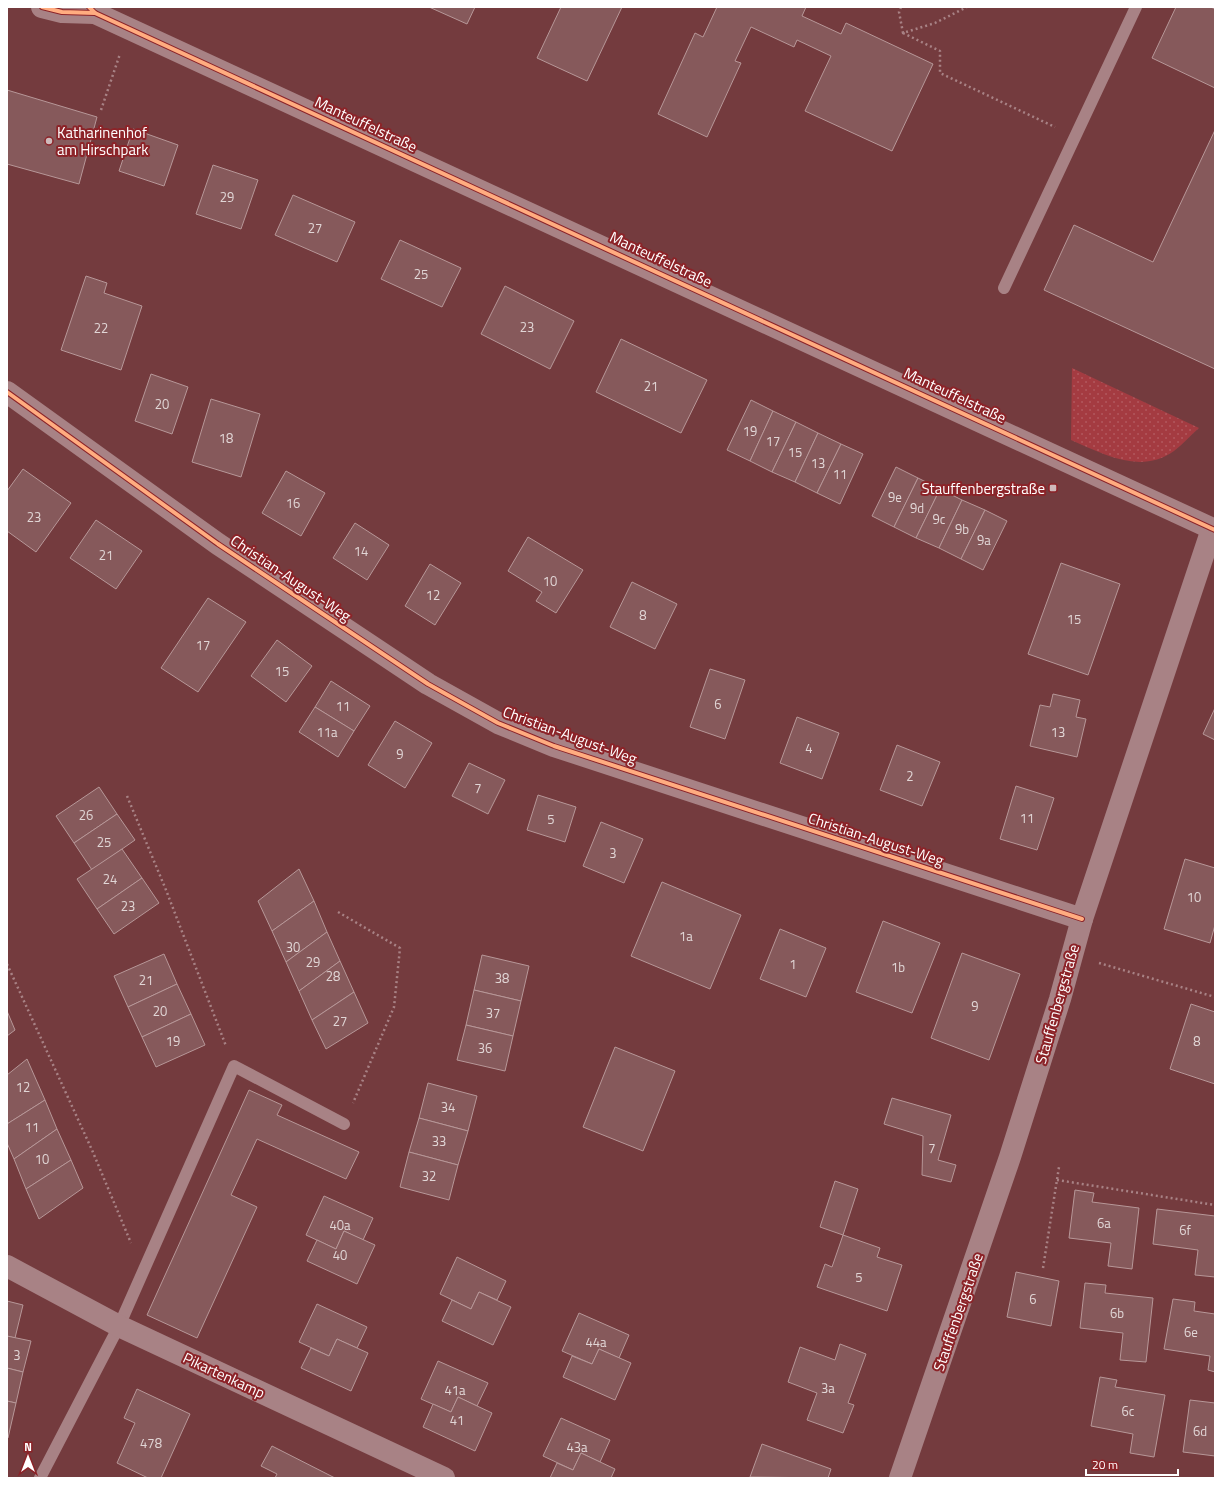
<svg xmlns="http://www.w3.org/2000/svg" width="1222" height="1485" viewBox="0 0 1222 1485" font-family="'Titillium Web',sans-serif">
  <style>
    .grass { fill: url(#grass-dots) }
    .building { fill: #86595b; stroke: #b79798 }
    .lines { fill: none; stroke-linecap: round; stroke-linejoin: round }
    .path { stroke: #a88285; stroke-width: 2.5; stroke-dasharray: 2 3; stroke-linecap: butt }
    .lane { stroke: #a88285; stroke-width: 12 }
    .street { stroke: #a88285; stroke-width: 22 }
    .cycleway-casing { stroke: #8c2328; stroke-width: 6 }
    .cycleway { stroke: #ffac80; stroke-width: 4 }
    .poi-dot { fill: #cebabb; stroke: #8c2328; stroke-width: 1.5 }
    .labels { text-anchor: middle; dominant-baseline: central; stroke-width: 4; stroke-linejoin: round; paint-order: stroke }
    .number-label { font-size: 13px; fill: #e1d6d6 }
    .street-label { font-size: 15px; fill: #fff; stroke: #8c2328 }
    .poi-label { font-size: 15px; fill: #fff; stroke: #8c2328; text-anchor: start }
  </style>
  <defs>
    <pattern id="grass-dots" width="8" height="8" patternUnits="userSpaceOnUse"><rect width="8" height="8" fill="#a43b41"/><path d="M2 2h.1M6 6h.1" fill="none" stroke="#b2585e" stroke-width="1.8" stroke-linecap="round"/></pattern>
  </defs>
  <rect width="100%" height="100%" fill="#743b3e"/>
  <path class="grass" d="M1072,368L1199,428C1191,435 1183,444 1174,451C1140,475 1104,454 1071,440Z"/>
  <g class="building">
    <path d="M429,7H475L467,24Z"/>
    <path d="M561,7H622L587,81L537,58Z"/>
    <path d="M717,7H806L802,16L841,34L846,23L933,64L892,151L805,111L831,56L797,40L794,47L751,27L735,61L741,63L707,137L658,114L695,33L703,37Z"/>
    <path d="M1176,7H1211L1215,9V88L1152,58Z"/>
    <path d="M7,90L97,117L79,184L7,164Z"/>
    <path d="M133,129L178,145L164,186L119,171Z"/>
    <path d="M1215,130V369L1044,290L1074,225L1153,262Z"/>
    <path d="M213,165L258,180L241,229L196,214Z"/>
    <path d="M293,195L355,222L337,262L275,235Z"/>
    <path d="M400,240L461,268L442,307L381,279Z"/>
    <path d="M86,276L107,283L104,293L142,306L121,370L61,350Z"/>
    <path d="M505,286L574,321L550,369L481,334Z"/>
    <path d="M621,339L707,380L681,433L596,392Z"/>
    <path d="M151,374L188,387L172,434L135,421Z"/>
    <path d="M211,399L260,414L241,477L192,462Z"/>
    <path d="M751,400L773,411L750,461L727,450Z"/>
    <path d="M773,411L796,422L772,472L750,461Z"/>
    <path d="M796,422L818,433L795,482L772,472Z"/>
    <path d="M818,433L841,444L817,493L795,482Z"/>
    <path d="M841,444L863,454L840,504L817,493Z"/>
    <path d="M896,467L918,478L894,527L872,516Z"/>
    <path d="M23,469L71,503L36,552L7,531V491Z"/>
    <path d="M286,471L325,493L301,536L262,513Z"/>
    <path d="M918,478L940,489L916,538L894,527Z"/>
    <path d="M940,489L962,500L939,548L916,538Z"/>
    <path d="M962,500L985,510L961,559L939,548Z"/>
    <path d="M985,510L1007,521L983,570L961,559Z"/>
    <path d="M96,520L142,551L116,589L70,558Z"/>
    <path d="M355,523L389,545L367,580L333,558Z"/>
    <path d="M528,537L583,570L556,613L536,601L542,592L508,571Z"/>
    <path d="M1061,563L1120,584L1088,675L1028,654Z"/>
    <path d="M430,564L461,583L435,625L405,606Z"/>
    <path d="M632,582L677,604L655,649L610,627Z"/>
    <path d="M208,598L246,622L198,692L161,668Z"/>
    <path d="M277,640L312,666L286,702L251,676Z"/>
    <path d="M710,669L745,680L725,739L690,727Z"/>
    <path d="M331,681L370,706L354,731L315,707Z"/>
    <path d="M1053,694L1080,700L1076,717L1086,719L1077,757L1030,746L1040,705L1050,707Z"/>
    <path d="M315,707L354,731L338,757L299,732Z"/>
    <path d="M1215,708V740L1203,734Z"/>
    <path d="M797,717L839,733L822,779L780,763Z"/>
    <path d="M395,721L432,743L405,788L368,765Z"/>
    <path d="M897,745L940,762L922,806L880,790Z"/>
    <path d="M469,763L505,780L488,814L452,796Z"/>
    <path d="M1016,786L1054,798L1037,850L1000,839Z"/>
    <path d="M99,787L117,814L74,843L56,816Z"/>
    <path d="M538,795L576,807L565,842L527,830Z"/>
    <path d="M117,814L135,840L92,870L74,843Z"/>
    <path d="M601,822L643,839L624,883L583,866Z"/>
    <path d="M122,849L142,878L97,909L77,879Z"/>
    <path d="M1185,859L1215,868V925L1210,943L1164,929Z"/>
    <path d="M299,869L314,901L272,931L258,901Z"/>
    <path d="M142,878L159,903L114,934L97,909Z"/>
    <path d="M662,882L741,915L710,989L631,956Z"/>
    <path d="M314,901L327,932L286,962L272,931Z"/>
    <path d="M883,921L940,943L912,1013L856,992Z"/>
    <path d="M780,929L826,948L806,997L760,979Z"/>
    <path d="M327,932L340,961L299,991L286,962Z"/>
    <path d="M962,953L1020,974L989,1060L931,1038Z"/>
    <path d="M164,954L177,984L128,1007L114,976Z"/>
    <path d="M482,955L529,966L521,1001L474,990Z"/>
    <path d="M340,961L354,992L312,1020L299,991Z"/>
    <path d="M177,984L191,1014L142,1037L128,1007Z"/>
    <path d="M474,990L521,1001L513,1036L466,1025Z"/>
    <path d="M354,992L368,1023L326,1049L312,1020Z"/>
    <path d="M1191,1004L1215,1012V1084L1170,1069Z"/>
    <path d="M7,1011L15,1030L7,1036Z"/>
    <path d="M191,1014L205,1045L156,1067L142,1037Z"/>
    <path d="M466,1025L513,1036L505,1071L457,1060Z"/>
    <path d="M615,1047L675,1071L643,1151L583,1127Z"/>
    <path d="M27,1059L45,1100L7,1124V1075Z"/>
    <path d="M428,1083L477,1096L468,1131L419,1118Z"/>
    <path d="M249,1090L282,1105L277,1115L359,1152L346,1179L257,1139L231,1195L257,1207L197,1338L147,1315Z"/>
    <path d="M892,1098L951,1115L938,1160L956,1165L951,1182L922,1175L923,1136L884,1124Z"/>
    <path d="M45,1100L57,1129L14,1159L7,1143V1124Z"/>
    <path d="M419,1118L468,1131L458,1165L409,1152Z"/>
    <path d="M57,1129L71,1160L26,1189L14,1159Z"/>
    <path d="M409,1152L458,1165L449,1200L400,1187Z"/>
    <path d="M71,1160L83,1188L39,1219L26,1189Z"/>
    <path d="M835,1181L858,1189L843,1235L820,1227Z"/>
    <path d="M1075,1190L1094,1193L1092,1202L1139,1208L1132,1269L1108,1266L1111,1243L1069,1238Z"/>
    <path d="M324,1196L373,1218L363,1240L344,1231L336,1249L306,1235Z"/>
    <path d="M1157,1209L1215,1216V1277L1195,1275L1198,1250L1153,1244Z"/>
    <path d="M344,1231L375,1245L357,1284L307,1261L317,1240L336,1249Z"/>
    <path d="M843,1235L880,1248L877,1257L902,1265L887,1311L817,1287L825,1264L832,1267Z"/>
    <path d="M457,1257L506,1281L497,1300L479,1292L471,1309L440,1294Z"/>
    <path d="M1016,1272L1059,1281L1051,1326L1007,1317Z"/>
    <path d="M1085,1283L1106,1285L1105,1293L1153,1298L1146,1362L1120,1360L1123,1333L1080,1328Z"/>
    <path d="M479,1292L511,1307L493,1345L442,1321L452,1300L471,1309Z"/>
    <path d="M1173,1299L1195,1302L1194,1311L1215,1314V1372L1208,1370L1210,1356L1164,1349Z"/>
    <path d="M7,1301L23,1305L15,1338L7,1336Z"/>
    <path d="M317,1304L367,1327L357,1348L337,1339L329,1356L299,1342Z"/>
    <path d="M579,1313L629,1335L619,1358L599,1349L592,1364L562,1351Z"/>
    <path d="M7,1336L31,1341L23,1372L7,1368Z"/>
    <path d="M337,1339L368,1353L351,1391L301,1368L311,1348L329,1356Z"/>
    <path d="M840,1344L866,1354L848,1403L854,1405L843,1433L807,1420L817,1393L788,1382L800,1347L835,1360Z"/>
    <path d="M599,1349L631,1363L615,1400L563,1377L572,1356L592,1364Z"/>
    <path d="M438,1361L488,1383L477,1406L458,1397L451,1412L421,1399Z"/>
    <path d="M7,1368L23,1372L16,1403L7,1401Z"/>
    <path d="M1100,1377L1117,1380L1115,1387L1165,1395L1154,1457L1130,1453L1133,1434L1091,1426Z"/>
    <path d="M137,1389L190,1414L161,1478H148L117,1463L135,1423L124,1418Z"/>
    <path d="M458,1397L492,1413L475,1451L423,1427L433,1404L451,1412Z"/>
    <path d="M1190,1400L1215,1403V1456L1183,1452Z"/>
    <path d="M7,1401L16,1403L8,1438H7Z"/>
    <path d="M561,1418L610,1440L600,1462L581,1453L573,1470L543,1456Z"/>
    <path d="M762,1444L831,1469L828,1478L750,1477Z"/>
    <path d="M272,1446L335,1478H275L277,1474L261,1466Z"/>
    <path d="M581,1453L615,1469L611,1478H550L557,1463L573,1470Z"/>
  </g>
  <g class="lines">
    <g class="path">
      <path d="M901,7L899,12L903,33L935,23L967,7"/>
      <path d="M903,33L940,51V73L1055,127"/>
      <path d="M101,110L120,54"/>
      <path d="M127,796L166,890L226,1046"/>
      <path d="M338,912L400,948L394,1007L353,1103"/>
      <path d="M1099,963L1215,997"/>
      <path d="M7,964L92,1150L131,1243"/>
      <path d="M1057,1180L1215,1205"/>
      <path d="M1043,1268L1059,1167"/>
    </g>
    <g class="lane">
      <path d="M1004,288L1136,7"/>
      <path d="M40,1478L119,1326L234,1066L344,1124"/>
    </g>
    <g class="street">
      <path d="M42,7L62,12L95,13"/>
      <path d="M89,7L95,13L1215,530"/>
      <path d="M7,392L218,544L428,684L498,723L554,746L1082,919"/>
      <path d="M7,1266L119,1326L444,1478"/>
      <path d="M900,1478L1010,1157L1060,999L1082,919L1212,529"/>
    </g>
    <defs>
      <g id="cycleway">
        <path d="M42,7L62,12L95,13"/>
        <path d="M89,7L95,13L1215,530"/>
        <path d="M7,392L218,544L428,684L498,723L554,746L1082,919"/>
      </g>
    </defs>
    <use href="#cycleway" class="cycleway-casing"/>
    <use href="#cycleway" class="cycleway"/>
  </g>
  <g class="poi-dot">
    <circle cx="49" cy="141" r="4"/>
    <rect x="1049" y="484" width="8" height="8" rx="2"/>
  </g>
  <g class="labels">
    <g class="number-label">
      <text x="227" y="197">29</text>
      <text x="315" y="228">27</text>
      <text x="421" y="274">25</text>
      <text x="527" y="327">23</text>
      <text x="101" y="328">22</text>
      <text x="651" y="386">21</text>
      <text x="162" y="404">20</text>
      <text x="750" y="431">19</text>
      <text x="226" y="438">18</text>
      <text x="773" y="441">17</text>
      <text x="795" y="452">15</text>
      <text x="818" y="463">13</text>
      <text x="840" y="474">11</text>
      <text x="895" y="497">9e</text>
      <text x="293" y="503">16</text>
      <text x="917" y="508">9d</text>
      <text x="34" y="517">23</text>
      <text x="939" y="519">9c</text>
      <text x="962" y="529">9b</text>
      <text x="984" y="540">9a</text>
      <text x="361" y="551">14</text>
      <text x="106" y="555">21</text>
      <text x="550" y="581">10</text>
      <text x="433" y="595">12</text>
      <text x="643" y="615">8</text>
      <text x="1074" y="619">15</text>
      <text x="203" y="645">17</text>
      <text x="282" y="671">15</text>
      <text x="718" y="704">6</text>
      <text x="343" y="706">11</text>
      <text x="327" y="732">11a</text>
      <text x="1058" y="732">13</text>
      <text x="809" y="748">4</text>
      <text x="400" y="754">9</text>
      <text x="910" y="776">2</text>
      <text x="478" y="788">7</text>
      <text x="86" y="815">26</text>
      <text x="1027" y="818">11</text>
      <text x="551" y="819">5</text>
      <text x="104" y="842">25</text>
      <text x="613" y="853">3</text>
      <text x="110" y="879">24</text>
      <text x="1194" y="897">10</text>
      <text x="128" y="906">23</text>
      <text x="686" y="936">1a</text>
      <text x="293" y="947">30</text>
      <text x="313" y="962">29</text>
      <text x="793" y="964">1</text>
      <text x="898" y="967">1b</text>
      <text x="333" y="976">28</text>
      <text x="502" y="978">38</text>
      <text x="146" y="980">21</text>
      <text x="975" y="1006">9</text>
      <text x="160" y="1011">20</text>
      <text x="493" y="1013">37</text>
      <text x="340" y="1021">27</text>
      <text x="173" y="1041">19</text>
      <text x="1197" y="1041">8</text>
      <text x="485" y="1048">36</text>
      <text x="23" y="1087">12</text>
      <text x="448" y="1107">34</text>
      <text x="32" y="1127">11</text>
      <text x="439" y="1141">33</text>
      <text x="932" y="1148">7</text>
      <text x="42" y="1159">10</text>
      <text x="429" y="1176">32</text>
      <text x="1104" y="1223">6a</text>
      <text x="340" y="1225">40a</text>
      <text x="1185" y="1230">6f</text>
      <text x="340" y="1255">40</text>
      <text x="859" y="1277">5</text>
      <text x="1033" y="1299">6</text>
      <text x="1117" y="1313">6b</text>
      <text x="1191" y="1332">6e</text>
      <text x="596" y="1342">44a</text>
      <text x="17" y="1355">3</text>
      <text x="828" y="1388">3a</text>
      <text x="455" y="1390">41a</text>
      <text x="1128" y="1411">6c</text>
      <text x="457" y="1420">41</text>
      <text x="1200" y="1431">6d</text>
      <text x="151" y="1443">478</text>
      <text x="577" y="1447">43a</text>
    </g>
    <g class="street-label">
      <text transform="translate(366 124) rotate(25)">Manteuffelstraße</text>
      <text transform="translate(661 259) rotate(25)">Manteuffelstraße</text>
      <text transform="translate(955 395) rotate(25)">Manteuffelstraße</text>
      <text transform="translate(291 578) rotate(34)">Christian-August-Weg</text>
      <text transform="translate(570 735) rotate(20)">Christian-August-Weg</text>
      <text transform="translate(876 839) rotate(18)">Christian-August-Weg</text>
      <text transform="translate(1057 1004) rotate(-74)">Stauffenbergstraße</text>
      <text transform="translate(958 1312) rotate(-71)">Stauffenbergstraße</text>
      <text transform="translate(224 1375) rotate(25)">Pikartenkamp</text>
    </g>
    <g class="poi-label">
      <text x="57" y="132">Katharinenhof<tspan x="57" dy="17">am Hirschpark</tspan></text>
      <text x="1045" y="488" text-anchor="end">Stauffenbergstraße</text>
    </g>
  </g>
  <rect width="1222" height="1485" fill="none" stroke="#ffffff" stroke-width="16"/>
  <g transform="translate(28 1457)" stroke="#8c2328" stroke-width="3" paint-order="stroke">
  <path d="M0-3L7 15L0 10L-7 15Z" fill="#ffffff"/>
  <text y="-6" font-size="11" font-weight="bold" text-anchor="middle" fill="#ffffff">N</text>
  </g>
  <path d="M1086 1469v6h92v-6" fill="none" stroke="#ffffff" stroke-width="2"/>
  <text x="1092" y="1469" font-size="12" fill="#ffffff" stroke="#8c2328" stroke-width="3" paint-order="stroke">20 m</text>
</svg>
